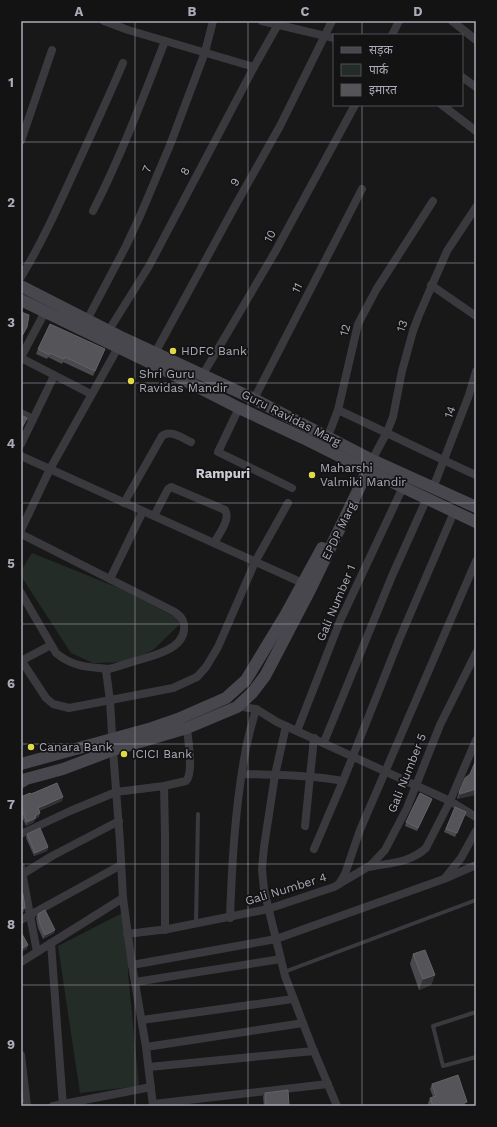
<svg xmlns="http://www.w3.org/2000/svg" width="497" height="1127" viewBox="0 0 497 1127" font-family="'Work Sans','Noto Sans Devanagari',sans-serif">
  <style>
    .green { fill: #242c28 }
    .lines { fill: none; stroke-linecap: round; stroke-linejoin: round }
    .service { stroke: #3a393e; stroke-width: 4 }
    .minor { stroke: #3a393e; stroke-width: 8 }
    .secondary { stroke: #48474e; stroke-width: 12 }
    .wall { fill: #4a494e }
    .shaded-wall { fill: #323134 }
    .building { fill: #555459; stroke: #626268 }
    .grid { fill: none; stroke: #ababb8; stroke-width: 1; stroke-opacity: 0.55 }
    .poi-dot { fill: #e0da49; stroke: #131314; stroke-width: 1.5 }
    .labels { text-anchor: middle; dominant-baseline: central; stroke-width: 3.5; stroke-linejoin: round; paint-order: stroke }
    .street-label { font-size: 12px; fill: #ababb8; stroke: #131314 }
    .poi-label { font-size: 12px; fill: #ababb8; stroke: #131314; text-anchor: start }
    .neighbourhood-label { font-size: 13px; font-weight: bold; fill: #ccccd4; stroke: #131314 }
    .neatline { fill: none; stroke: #ababb8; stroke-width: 1.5 }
    .grid-label { font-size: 13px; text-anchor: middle; font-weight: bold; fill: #ababb8 }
  </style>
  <rect width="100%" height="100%" fill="#181819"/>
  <g class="green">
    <path d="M32,553L121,589L183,621L153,650L128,662L93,663L71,653L21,576V571Z"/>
    <path d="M128,910V973L139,1086L80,1093L58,946Z"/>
  </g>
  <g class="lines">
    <g class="service">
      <path d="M196,924L198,814"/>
      <path d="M284,972L476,900"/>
      <path d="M476,1012L433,1026L443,1066L476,1057"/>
    </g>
    <g class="minor">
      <path d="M104,21L128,30L254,67"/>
      <path d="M262,21L334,38"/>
      <path d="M452,21L476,40"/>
      <path d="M392,35L399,21"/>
      <path d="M462,77L476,87"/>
      <path d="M442,105L476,131"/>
      <path d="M21,141L52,50"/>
      <path d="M93,211C121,156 143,98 165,41"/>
      <path d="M21,277C41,244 57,209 73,174C90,137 107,101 123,63"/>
      <path d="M431,285L476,316"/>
      <path d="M87,320L126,246L140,216L170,145L205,52L213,21"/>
      <path d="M109,330L149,266L254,67L280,21"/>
      <path d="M155,353L235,206L280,126L332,21"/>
      <path d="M21,357L45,312"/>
      <path d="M21,358L91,394"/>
      <path d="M202,376L275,252L355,105"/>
      <path d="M254,399L362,189"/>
      <path d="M239,408L218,452L292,488"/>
      <path d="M338,410C384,431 429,454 476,475"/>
      <path d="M21,413L33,419"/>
      <path d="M328,436L338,410L358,324L376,290L433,201"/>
      <path d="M21,444L54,376"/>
      <path d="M21,456L307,585"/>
      <path d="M372,460L387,432L393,417L402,371L413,331L419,315L447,251L476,207"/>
      <path d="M433,488L469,395L476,371"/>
      <path d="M124,503L162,436C170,429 182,438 191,442"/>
      <path d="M154,516L168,489L171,487L225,510C231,519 219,534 214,543"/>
      <path d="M21,530L50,469L120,344"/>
      <path d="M21,534L173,611C181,616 185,620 184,630C182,651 148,657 132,662C124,664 116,668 108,669C105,669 102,668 99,668C83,667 69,664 56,653L21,593"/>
      <path d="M110,579L143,511"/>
      <path d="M21,660L46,698L53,704L69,708L173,688L197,677L206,667L218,647L255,562L288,503"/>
      <path d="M21,661L51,645"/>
      <path d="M106,670L110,701L113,750L120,842L123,898L132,965L146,1047L153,1106"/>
      <path d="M236,706L256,709L277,722L450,801L476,817"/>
      <path d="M286,726L275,775L264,847L262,869L264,890L285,976L311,1044L337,1106"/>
      <path d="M297,731L340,621L403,487"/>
      <path d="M324,742L392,576L427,498"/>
      <path d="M242,774C277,775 310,775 343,781"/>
      <path d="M164,786L165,835V930"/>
      <path d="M305,826L314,738"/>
      <path d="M21,834L70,811L116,792L164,786L186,781C194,773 188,740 187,728"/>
      <path d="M314,849L343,781L399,640L454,512"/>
      <path d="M21,867L37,952"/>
      <path d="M369,867C389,863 410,863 426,848L450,801L476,740"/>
      <path d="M21,875L52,856L119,821"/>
      <path d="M445,878L461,858L476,831"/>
      <path d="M339,884L371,865L385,850L407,808L440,725L476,653"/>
      <path d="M230,918C232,863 235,808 245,754C247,739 252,724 256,709"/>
      <path d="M21,920L121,865"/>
      <path d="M127,934L168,929L268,909L334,887L339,884L345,874L360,830L476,561"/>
      <path d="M51,943L63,1106"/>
      <path d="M21,962L123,898"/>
      <path d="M132,965L276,939L444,879L476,865"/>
      <path d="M135,982L281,959"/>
      <path d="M142,1020L293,999"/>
      <path d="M146,1047L303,1023"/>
      <path d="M21,1055L27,1106"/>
      <path d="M149,1067L314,1051"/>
      <path d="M153,1104L328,1084"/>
      <path d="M53,1106L151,1087"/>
    </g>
    <g class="secondary">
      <path d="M21,286L123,338L254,399L372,460L476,507"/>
      <path d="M21,300L155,365L239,408L303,438L371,472L476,522"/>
      <path d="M21,764L152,728L178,719L226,698L246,680L286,614L322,548"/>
      <path d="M21,782L26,779L63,769L113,750L187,728L237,707L252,693L265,676L310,590L365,476V469"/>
    </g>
  </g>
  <g class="wall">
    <path d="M38,349H105L93,376L63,362L62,364L48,357L47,359L36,354Z"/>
    <path d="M470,774L458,799L457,798L459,792Z"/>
    <path d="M31,794L62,801L39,811V817L35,818L34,822L26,826L21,815V797Z"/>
    <path d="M432,799L417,831L405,826L406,822Z"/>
    <path d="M455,807L466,812L455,837L444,832Z"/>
    <path d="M27,834L48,847L47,851L34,856L26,838Z"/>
    <path d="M38,914L54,933L43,939L38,928L36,918Z"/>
    <path d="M413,954L435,975L431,985L419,990L410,964Z"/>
    <path d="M432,1084L465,1106H429L428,1103L430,1098L433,1097L430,1089Z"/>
    <path d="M265,1093L289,1106H264L263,1097Z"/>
  </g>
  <g class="shaded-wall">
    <path d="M476,789V795L458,799L460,794Z"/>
    <path d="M63,797L62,801L36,812L38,808Z"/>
    <path d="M40,813L39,817L35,818L34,822L26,826L27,822L35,816Z"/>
    <path d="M48,847L47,851L34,856L35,853Z"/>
    <path d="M25,908L24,912L21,913V910Z"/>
    <path d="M55,930L54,933L43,939L45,935Z"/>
    <path d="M28,945L27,949L21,952V949Z"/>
    <path d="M435,975L431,985L419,990L423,979Z"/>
  </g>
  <g class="building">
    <path d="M21,312L29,315L27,327L21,338Z"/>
    <path d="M50,324L105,349L95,371L65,357L64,359L50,353L49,355L38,349Z"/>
    <path d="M21,415L27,418L21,430Z"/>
    <path d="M476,760V789L460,794L459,792L465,778L470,774Z"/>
    <path d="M57,783L63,797L38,808L40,813L35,816L36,818L27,822L21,808V797L30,793L31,794Z"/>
    <path d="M420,793L432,799L418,828L406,822Z"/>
    <path d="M455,807L466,812L457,833L446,829Z"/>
    <path d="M40,828L48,847L35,853L27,834Z"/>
    <path d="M21,891L23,894L25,908L21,910Z"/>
    <path d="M45,910L55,930L45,935L40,924L38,914Z"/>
    <path d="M21,932L28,945L21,949Z"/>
    <path d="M425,950L435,975L423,979L413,954Z"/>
    <path d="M458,1075L467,1102L464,1103L465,1106H433L430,1098L436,1096L432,1084Z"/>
    <path d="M21,1082L23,1102L21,1103Z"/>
    <path d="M288,1090L289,1106H266L265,1093Z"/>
  </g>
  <path class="grid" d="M135,21V1106M248,21V1106M362,21V35M362,105V1106M21,142H476M21,263H476M21,383H476M21,503H476M21,624H476M21,744H476M21,864H476M21,985H476"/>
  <g class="poi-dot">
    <circle cx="173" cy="351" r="4"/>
    <circle cx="131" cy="381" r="4"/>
    <circle cx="312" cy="475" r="4"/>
    <circle cx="31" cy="747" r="4"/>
    <circle cx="124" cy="754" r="4"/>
  </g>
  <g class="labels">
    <g class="street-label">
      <text transform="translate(147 169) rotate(-67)">7</text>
      <text transform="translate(185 171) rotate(-62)">8</text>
      <text transform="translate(235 182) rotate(-60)">9</text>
      <text transform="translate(270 236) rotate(-61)">10</text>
      <text transform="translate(297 288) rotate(-63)">11</text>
      <text transform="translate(402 326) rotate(-72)">13</text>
      <text transform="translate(345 330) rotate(-74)">12</text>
      <text transform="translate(450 412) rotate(-69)">14</text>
      <text transform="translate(291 418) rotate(27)">Guru Ravidas Marg</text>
      <text transform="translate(339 531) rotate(-64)">EPDP Marg</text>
      <text transform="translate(336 603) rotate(-67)">Gali Number 1</text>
      <text transform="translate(407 773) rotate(-68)">Gali Number 5</text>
      <text transform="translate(286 889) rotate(-17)">Gali Number 4</text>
    </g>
    <g class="poi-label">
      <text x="181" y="351">HDFC Bank</text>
      <text x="139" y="374">Shri Guru<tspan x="139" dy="14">Ravidas Mandir</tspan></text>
      <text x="320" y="468">Maharshi<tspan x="320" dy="14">Valmiki Mandir</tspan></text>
      <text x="39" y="747">Canara Bank</text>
      <text x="132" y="754">ICICI Bank</text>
    </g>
    <g class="neighbourhood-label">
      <text x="223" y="473">Rampuri</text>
    </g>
  </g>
  <rect width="497" height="1127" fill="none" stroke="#131314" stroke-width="44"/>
  <rect x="333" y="34" width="130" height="72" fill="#131314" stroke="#505056"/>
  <rect x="341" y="47" width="20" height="6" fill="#48474e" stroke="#505056"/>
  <text x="369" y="54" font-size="12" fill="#ababb8">सड़क</text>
  <rect x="341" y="64" width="20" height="12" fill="#242c28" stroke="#505056"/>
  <text x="369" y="74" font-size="12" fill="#ababb8">पार्क</text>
  <rect x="341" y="84" width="20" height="12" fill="#555459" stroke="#505056"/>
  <text x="369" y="94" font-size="12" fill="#ababb8">इमारत</text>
  <rect x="22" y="22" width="453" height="1083" class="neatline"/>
  <g class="grid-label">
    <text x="79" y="16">A</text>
    <text x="192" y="16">B</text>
    <text x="305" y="16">C</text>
    <text x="418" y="16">D</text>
    <text x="11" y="87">1</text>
    <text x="11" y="207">2</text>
    <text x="11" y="327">3</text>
    <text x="11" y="448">4</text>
    <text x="11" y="568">5</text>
    <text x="11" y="688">6</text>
    <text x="11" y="809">7</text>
    <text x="11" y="929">8</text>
    <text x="11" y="1049">9</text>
  </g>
</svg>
